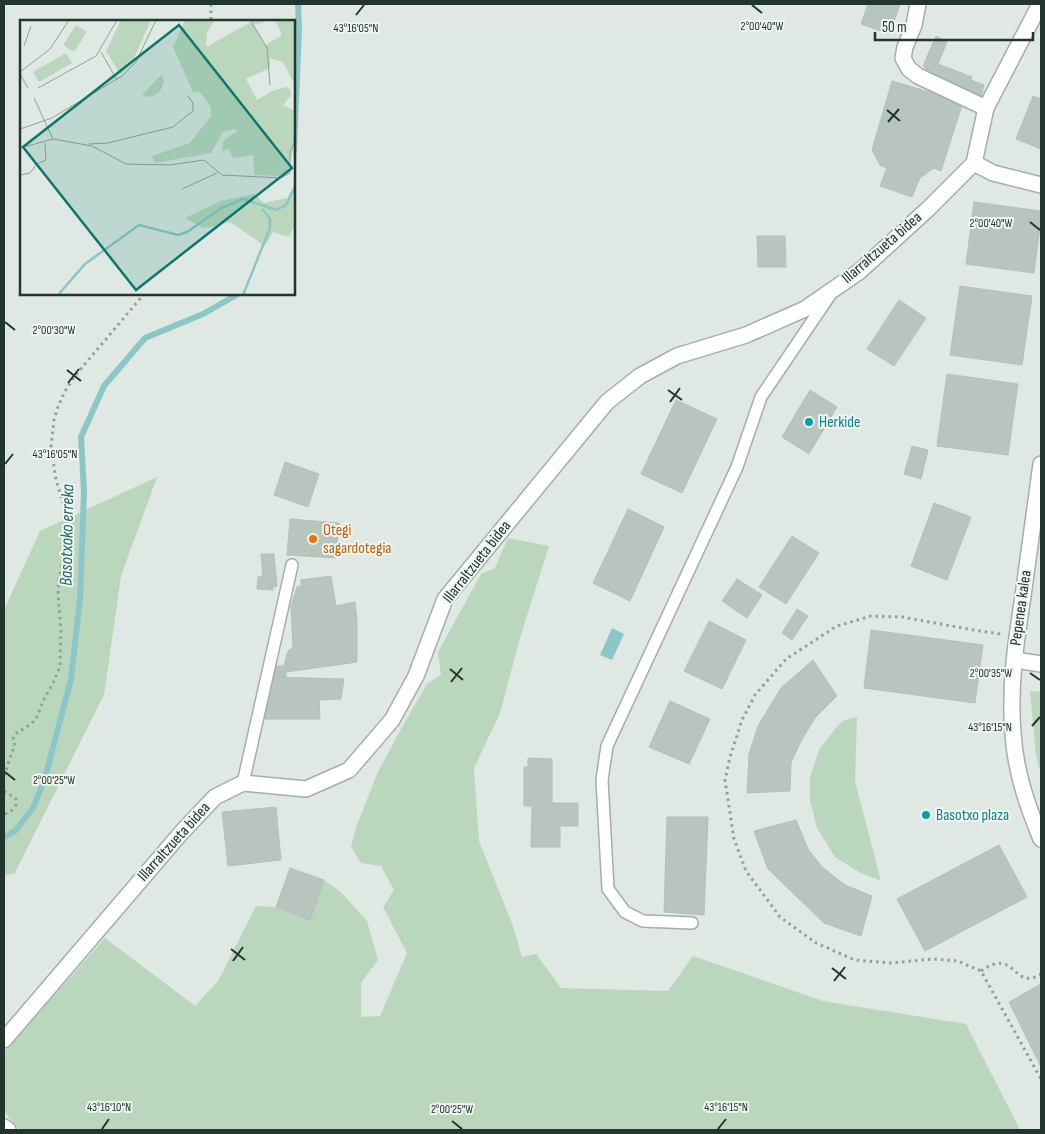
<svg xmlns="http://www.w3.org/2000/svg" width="1045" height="1134" viewBox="0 0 1045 1134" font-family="'Sofia Sans Condensed',sans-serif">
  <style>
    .green { fill: #bad7be }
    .water { fill: #8dc6c7 }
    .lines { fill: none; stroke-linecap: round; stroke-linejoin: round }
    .stream { stroke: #8dc6c7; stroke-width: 6 }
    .building { fill: #b8c5be; stroke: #b2c1b9 }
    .service-casing { stroke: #a3afa9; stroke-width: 14 }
    .minor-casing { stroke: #a3afa9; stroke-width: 18 }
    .path { stroke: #83a897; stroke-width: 3; stroke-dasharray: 2.5 4; stroke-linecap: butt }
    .service { stroke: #fff; stroke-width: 11 }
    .minor { stroke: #fff; stroke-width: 15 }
    .ticks { fill: none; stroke: #22362e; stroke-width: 2 }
    .culture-dot { fill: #0f9aa8; stroke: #eff5f1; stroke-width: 2 }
    .food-dot { fill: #e8710a; stroke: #eff5f1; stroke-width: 2 }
    .labels { text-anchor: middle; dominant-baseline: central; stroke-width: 4; stroke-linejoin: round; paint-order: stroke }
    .street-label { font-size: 16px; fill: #22362e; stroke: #eff5f1 }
    .culture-label { font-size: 16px; fill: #0d838f; stroke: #eff5f1; text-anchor: start }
    .food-label { font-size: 16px; fill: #c56008; stroke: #eff5f1; text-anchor: start }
    .water-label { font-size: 18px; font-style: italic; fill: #256769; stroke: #eff5f1 }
    .inset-river { fill: none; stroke: #8dc6c7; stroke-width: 2.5 }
    .inset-road { fill: none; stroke: #93a19b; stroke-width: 1 }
    .view { fill: #0f766e; fill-opacity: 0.15; stroke: #0f766e; stroke-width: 2.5 }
    .inset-edge { fill: none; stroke: #22362e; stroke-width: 2.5 }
    .ticks-label { font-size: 12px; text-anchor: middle; fill: #22362e; stroke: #eff5f1; stroke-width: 4; stroke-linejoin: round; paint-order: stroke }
  </style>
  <rect width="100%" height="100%" fill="#dfe8e3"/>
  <g class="green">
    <path d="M157,477L121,576L104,695L15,873L4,876V610L40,531Z"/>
    <path d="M508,538L549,546L520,638L500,713L474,768L479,841L513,926L522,957L536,954L561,988L668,991L693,956L823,1001L966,1024L1020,1130H20L4,1112V1054L5,1051L105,938L195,1006L218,981L256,906L276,907L310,920L324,880L341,892L367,921L378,960L361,983V1017L380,1016L407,953L383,907L394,890L381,866L361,863L351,847L357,825L377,774L402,727L427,684L441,675L438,652L481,574L495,568Z"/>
    <path d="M1030,691L1041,692V775L1036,755Z"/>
    <path d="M857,717L855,781L881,881L859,872L835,857L817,828L810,800V777L820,748L839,724L845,720Z"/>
  </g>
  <path class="water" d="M612,628L624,634L612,660L600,655Z"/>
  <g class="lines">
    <g class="stream">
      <path d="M294,150L299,29L298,4"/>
      <path d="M4,837L15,831L33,808L45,778L71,679L80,599L84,492L81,437L104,386L145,338L203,314L238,294"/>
    </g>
  </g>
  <g class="building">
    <path d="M868,4H900L890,34L861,24Z"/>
    <path d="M936,36L947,42L938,64L972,77L971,80L984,85L981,97L933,76L923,66Z"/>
    <path d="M892,81L963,102L941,171L934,168L920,178L912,197L880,186L887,168L880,165L872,150Z"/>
    <path d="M1033,96L1041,99V149L1016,139Z"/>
    <path d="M974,202L1041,211V219L1034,273L966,264Z"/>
    <path d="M757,236H785L786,267H758Z"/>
    <path d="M960,286L1032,296L1022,365L950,355Z"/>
    <path d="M899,300L926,318L894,366L867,349Z"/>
    <path d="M947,374L1018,384L1008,455L937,446Z"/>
    <path d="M810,390L837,407L809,454L782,437Z"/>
    <path d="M676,400L717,419L682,493L641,474Z"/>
    <path d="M912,446L928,450L921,479L904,474Z"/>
    <path d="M285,462L319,474L308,507L274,495Z"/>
    <path d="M934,503L971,517L947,580L911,566Z"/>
    <path d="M628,509L664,527L630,601L593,583Z"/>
    <path d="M290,519L339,523L336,558L287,555Z"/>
    <path d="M792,536L819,553L786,604L759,587Z"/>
    <path d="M261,554H274L277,586L273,587V590L257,589L258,577L263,576Z"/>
    <path d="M331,576L336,606L355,602L357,619V662L286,672V678L273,677L277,666H284L287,654L289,650L293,648L291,606L297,587L301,586V580Z"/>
    <path d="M737,579L762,595L747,618L722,601Z"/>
    <path d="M797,609L808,616L792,640L782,633Z"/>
    <path d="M709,621L746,640L722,689L684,671Z"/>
    <path d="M871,630L983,645L975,703L864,688Z"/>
    <path d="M813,660L837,696L815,718L801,741L791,763L790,791L747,793L749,754L758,726L781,688Z"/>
    <path d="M273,677L344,679L341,699L319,700L320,719H264L269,700H267L272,689H270Z"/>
    <path d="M670,701L710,719L689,764L649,747Z"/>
    <path d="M528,758L552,759V803H578V826H560V847H531L532,806H524V767H528Z"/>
    <path d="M276,807L281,860L228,866L222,812Z"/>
    <path d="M667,817H708L704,915L664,912Z"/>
    <path d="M796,820L808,849L822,867L845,885L872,896L861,936L824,923L768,869L754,831Z"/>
    <path d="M999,845L1027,897L925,951L897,899Z"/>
    <path d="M290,868L324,880L310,920L276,907Z"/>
    <path d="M1041,984V1067L1009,1002Z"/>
  </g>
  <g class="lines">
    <defs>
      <g id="service">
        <path d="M243,783L292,565"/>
        <path d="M692,923L643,921L625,912L608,889L602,780L607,746L737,467L761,397L830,295"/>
      </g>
      <g id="minor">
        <path d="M918,4L914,25L905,47L903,58L909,69L918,76L986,108"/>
        <path d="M974,163L986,108L1040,4"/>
        <path d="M974,163L993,173L1041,185"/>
        <path d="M1041,464C1035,508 1029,552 1023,596C1016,641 1009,687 1013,733C1015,770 1027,805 1041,839"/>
        <path d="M1015,660L1041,664"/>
        <path d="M4,1040L181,833L215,797L243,783L306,789L349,770L392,720L416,676L445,599L607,402L640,376L677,356L746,335L805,309L860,271L928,209L974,163"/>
        <path d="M4,1127L8,1130"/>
      </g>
    </defs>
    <use href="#service" class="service-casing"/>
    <use href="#minor" class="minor-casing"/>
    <g class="path">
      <path d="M211,4V21"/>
      <path d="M1000,634L974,630L902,617L871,616L837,626L786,659L755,695L742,720L730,757L725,780L734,839L746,871L780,917L816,943L855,960L890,963L933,959L958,961L981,971L1041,1079"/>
      <path d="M4,776L12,752L15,746L13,739L15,734L31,724L36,719L43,701L54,681L60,666L61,630L58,595L59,578L67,539L68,528V519L56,480L51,447L54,420L58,407L64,393L74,377L144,294"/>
      <path d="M4,791L16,799V805L12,810L4,815"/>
      <path d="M981,971C1017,946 1012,992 1041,974"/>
    </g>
    <use href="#service" class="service"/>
    <use href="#minor" class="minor"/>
  </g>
  <path class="ticks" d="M752,5L762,13M356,15L364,5M887,110L900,121M888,122L899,109M1030,222L1040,230M5,322L15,330M67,370L81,381M68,383L79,369M668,390L682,400M670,402L680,388M5,464L13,454M450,669L463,680M1030,673L1040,680M451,682L462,668M1032,726L1040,717M5,772L15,780M231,949L245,960M233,961L243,947M832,968L846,979M834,981L845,967M452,1121L462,1129M102,1129L109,1119M718,1129L726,1119"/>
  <g class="culture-dot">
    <circle cx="809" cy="422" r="5"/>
    <circle cx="926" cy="815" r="5"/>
  </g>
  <circle class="food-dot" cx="313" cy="539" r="5"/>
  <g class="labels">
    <g class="street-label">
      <text transform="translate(882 248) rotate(-41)">Illarraltzueta bidea</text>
      <text transform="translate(477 562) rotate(-52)">Illarraltzueta bidea</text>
      <text transform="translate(1021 608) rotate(-82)">Pepenea kalea</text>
      <text transform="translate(174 842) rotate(-48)">Illarraltzueta bidea</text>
    </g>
    <g class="culture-label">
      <text x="819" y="422">Herkide</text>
      <text x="936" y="815">Basotxo plaza</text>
    </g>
    <g class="food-label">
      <text x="323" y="530">Otegi<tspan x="323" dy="18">sagardotegia</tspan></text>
    </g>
    <g class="water-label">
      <text transform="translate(67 535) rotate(-89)">Basotxoko erreka</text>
    </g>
  </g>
  <g transform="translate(20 20)">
    <rect width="275" height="275" fill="#dfe8e3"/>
    <path d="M101,0H131L113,40L100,54L86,31ZM165,0H195L187,12L186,27L229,3L233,4L230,0H251L234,5L246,25L262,15L255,0H275V65L263,42L250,38V48L226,59L237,80L252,71L267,67L270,70L271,75L263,85L275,91V121L268,151L263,156L234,155L233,135L213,138L209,129L202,131L203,121L217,111L215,109L203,112L191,133L135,143L132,136L170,123L191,96V87L180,72H173L153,27ZM56,5L67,12L54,32L43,25ZM46,33L52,43L19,62L13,52ZM142,54L144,63L139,73L130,77L122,75ZM275,169V206L268,217L253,212L245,226L210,202L184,208L165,198L200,181L234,174L244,183L271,177Z" fill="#bad7be"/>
    <path class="inset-river" d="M275,127V143M38,275L65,244L119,205L158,215L167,212L201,188L223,179L256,190L266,185L275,166M223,275L250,208V199L242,189"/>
    <path class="inset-road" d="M230,0L247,28L250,65M4,26L11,6M81,32L97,60M0,52L30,29L49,0M0,54L8,68M18,68L76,36L97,0M14,78L33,119M0,109L32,98L102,56L116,42L136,0M33,119L72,126L106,144L150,145L184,140L202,155L261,158L270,153V132L275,121M69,124L88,123L153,107L173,91V83L168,76M0,128L33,119M0,155L10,153L17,144L26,140L25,123M162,169L197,153"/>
    <path class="view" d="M159,5L272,148L116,270L3,127Z"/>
    <rect width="275" height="275" class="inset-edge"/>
  </g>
  <g class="ticks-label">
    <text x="762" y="30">2°00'40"W</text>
    <text x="356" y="32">43°16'05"N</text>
    <text x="991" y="227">2°00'40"W</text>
    <text x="54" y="334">2°00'30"W</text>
    <text x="55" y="458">43°16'05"N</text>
    <text x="991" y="677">2°00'35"W</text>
    <text x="990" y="731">43°16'15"N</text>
    <text x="54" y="784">2°00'25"W</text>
    <text x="109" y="1111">43°16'10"N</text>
    <text x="726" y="1111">43°16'15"N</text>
    <text x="452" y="1113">2°00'25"W</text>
  </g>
  <rect width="1045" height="1134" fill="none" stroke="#22362e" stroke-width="10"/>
  <path d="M875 32v8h158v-8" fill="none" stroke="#22362e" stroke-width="2.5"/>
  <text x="882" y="32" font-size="15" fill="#22362e" stroke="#eff5f1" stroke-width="4" paint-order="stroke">50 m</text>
</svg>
